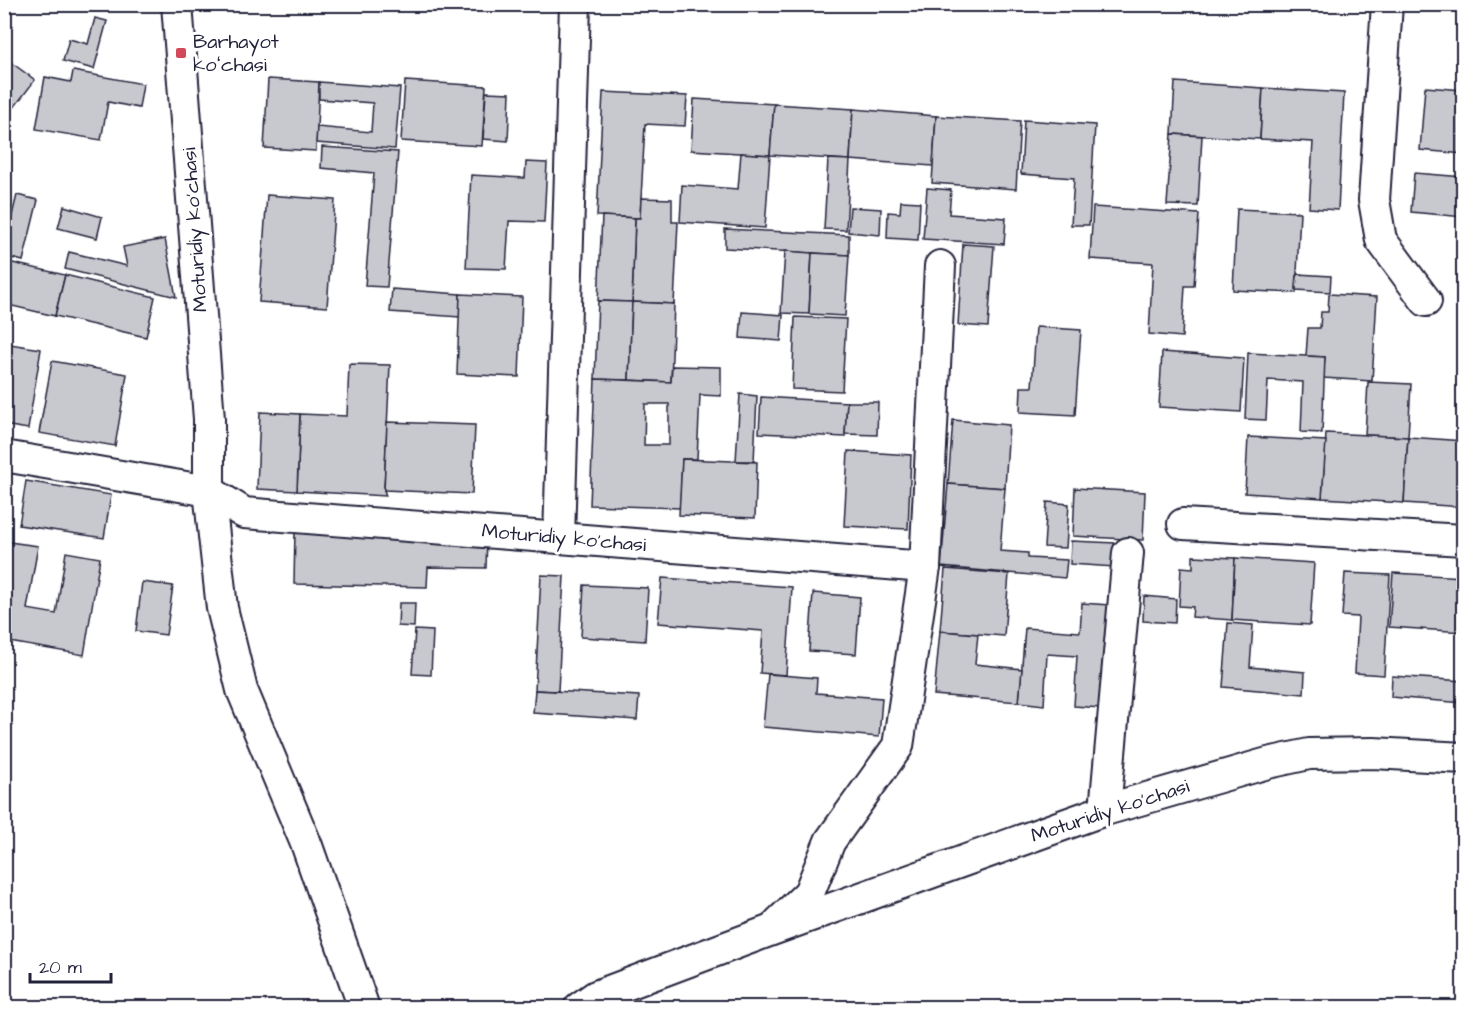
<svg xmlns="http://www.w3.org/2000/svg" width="1468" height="1012" viewBox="0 0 1468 1012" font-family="'Architects Daughter',sans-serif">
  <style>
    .building { fill: #c8c8cf; stroke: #22223b; stroke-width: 1.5; fill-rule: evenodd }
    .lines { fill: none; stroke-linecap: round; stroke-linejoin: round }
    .minor-casing { stroke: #22223b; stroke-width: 34 }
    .minor { stroke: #fff; stroke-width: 30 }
    .poi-dot { fill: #d1495b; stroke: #fff; stroke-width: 2 }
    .labels { text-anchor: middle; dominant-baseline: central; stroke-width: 6; stroke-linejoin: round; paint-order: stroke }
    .poi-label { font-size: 20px; fill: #22223b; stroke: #fff; text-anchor: start }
    .street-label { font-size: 20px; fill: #22223b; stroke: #fff }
  </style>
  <rect width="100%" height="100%" fill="#fff"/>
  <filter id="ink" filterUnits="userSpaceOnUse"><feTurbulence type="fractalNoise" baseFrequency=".0167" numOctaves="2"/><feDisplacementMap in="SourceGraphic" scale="12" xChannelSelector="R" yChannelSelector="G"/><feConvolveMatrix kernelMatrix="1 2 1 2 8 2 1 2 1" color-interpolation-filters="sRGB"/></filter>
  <g filter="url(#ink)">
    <g class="building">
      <path d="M95,18L107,21L94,69L63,61L69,39L88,44Z"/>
      <path d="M9,61L35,80L6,118L4,117V66Z"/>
      <path d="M73,71L143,84L139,108L108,102L101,140L36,129L45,77L71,82Z"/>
      <path d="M268,79L319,82L316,151L264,148Z"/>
      <path d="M405,81L486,86L482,146L401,141Z"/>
      <path d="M319,82L400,88L395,149L316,143L317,127L371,132L373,103L319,99Z"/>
      <path d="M1175,82L1263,88L1260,139L1172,134Z"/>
      <path d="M1425,87L1464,90V154L1420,150Z"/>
      <path d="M1263,88L1344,93L1338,210L1309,208L1313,142L1260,139Z"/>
      <path d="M486,92L510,93L508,141L483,139Z"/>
      <path d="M603,92L687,96L685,126L645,124L640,218L597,216Z"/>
      <path d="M694,99L774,104L770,155L691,150Z"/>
      <path d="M774,104L853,109L850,160L770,155Z"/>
      <path d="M853,109L936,116L933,166L850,160Z"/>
      <path d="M936,116L1020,121L1016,189L932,183Z"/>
      <path d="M1024,120L1095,125L1089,225H1071L1074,178L1021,174Z"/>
      <path d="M1172,134L1202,136L1198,206L1167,205Z"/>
      <path d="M322,147L398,152L387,287L365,286L374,173L321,168Z"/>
      <path d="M741,153L770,155L765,228L680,222L682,185L738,189Z"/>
      <path d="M828,159L850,160L846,230L824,229Z"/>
      <path d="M526,162L547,163L544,222L509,221L506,269L466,268L471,175L525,178Z"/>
      <path d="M1414,173L1464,177V217L1411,212Z"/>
      <path d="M927,188L951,190L949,214L1006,218L1004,244L923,239Z"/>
      <path d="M17,195L38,200L23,261L4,256V248Z"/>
      <path d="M267,195L335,200L327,307L259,302Z"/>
      <path d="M641,198L672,199V222H678L674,304L632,302L635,218H640Z"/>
      <path d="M901,201L920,202L918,240L887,238L888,212L900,213Z"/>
      <path d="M64,206L102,217L97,238L58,228Z"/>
      <path d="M850,207L881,209L880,235L848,232Z"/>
      <path d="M1093,207L1199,214L1194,286H1185L1182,337L1149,334L1153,263L1090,259Z"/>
      <path d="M1237,209L1300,212L1296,293L1233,290Z"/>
      <path d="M602,216L635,218L632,302L598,301Z"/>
      <path d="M725,229L849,235V255L725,248Z"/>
      <path d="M165,239L176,297L65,269L69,252L127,266L123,247Z"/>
      <path d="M963,244L994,246L988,327L958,325Z"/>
      <path d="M785,251L812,253L809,314L781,313Z"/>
      <path d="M1464,252V297H1461Z"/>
      <path d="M812,253L849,255L845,316L809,314Z"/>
      <path d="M4,261L65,275L55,316L4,304Z"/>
      <path d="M1297,274L1331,276L1330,292L1296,290Z"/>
      <path d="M65,275L155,297L146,337L55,316Z"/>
      <path d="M392,289L460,294V317L390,312Z"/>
      <path d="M460,294L522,297L519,377L457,374Z"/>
      <path d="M1329,294L1377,297L1372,381L1323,378L1325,357L1306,356L1308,328H1320L1321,312H1328Z"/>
      <path d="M598,301L632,302L629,380L595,379Z"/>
      <path d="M632,302L674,304L671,382L629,380Z"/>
      <path d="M742,312L783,315L781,341L740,338Z"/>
      <path d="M795,317L846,319L842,391L792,389Z"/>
      <path d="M1036,327L1081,330L1075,415L1020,412L1021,387H1032Z"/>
      <path d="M4,343L41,349L28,429L4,425Z"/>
      <path d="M1162,352L1244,358L1241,412L1159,407Z"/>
      <path d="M1248,353L1325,357L1322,433L1301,432L1303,382L1268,380L1266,420L1245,419Z"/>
      <path d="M52,361L127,374L115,446L39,433Z"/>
      <path d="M349,364L390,365L384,490L386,496L297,491L300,414L347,416Z"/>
      <path d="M672,366L721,367V396L700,395L697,459H682L680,508L590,505L595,379L671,382ZM645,404H669V445H644Z"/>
      <path d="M1368,382L1411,384L1408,437L1365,435Z"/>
      <path d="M740,394L757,396L754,461H736Z"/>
      <path d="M761,397L847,402L845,437L759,433Z"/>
      <path d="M847,402H878L877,435L845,434Z"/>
      <path d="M260,412L300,414L297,491L257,489Z"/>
      <path d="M953,420L1009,425L1005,488L948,484Z"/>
      <path d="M387,422L475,425L472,494L384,490Z"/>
      <path d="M1326,433L1408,437L1404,503L1322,498Z"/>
      <path d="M1248,437L1326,441L1322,498L1245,493Z"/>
      <path d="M1408,437L1464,441V507L1404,503Z"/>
      <path d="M848,451L911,455L908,529L844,526Z"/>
      <path d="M682,459L757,462L755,518L679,515Z"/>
      <path d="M26,481L111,495L104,538L19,525Z"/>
      <path d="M948,484L1005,488L1000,551L1028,553V558L1067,560L1065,578L941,567Z"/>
      <path d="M1075,488L1145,492L1143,540L1073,536Z"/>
      <path d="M1047,502L1069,504L1066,548L1044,547Z"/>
      <path d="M295,531L487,536L486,568L428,567L427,587L294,584Z"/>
      <path d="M1071,541L1116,543L1115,567L1070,564Z"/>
      <path d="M9,542L38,546L27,609L56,614L66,552L100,558L84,655L4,641V567Z"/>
      <path d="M1193,556L1235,558L1232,620L1192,617L1193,607L1179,606L1181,567L1193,568Z"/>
      <path d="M1235,558L1314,563L1310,625L1232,620Z"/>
      <path d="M945,569L1009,574L1004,636L940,631Z"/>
      <path d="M1345,573L1390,575L1384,675L1355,673L1358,617L1342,616Z"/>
      <path d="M1393,573L1464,577V632L1389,627Z"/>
      <path d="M541,575L564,576L558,691L535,690Z"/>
      <path d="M662,578L792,587L786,675L760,673L763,631L658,623Z"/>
      <path d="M142,582L173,586L166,635L136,631Z"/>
      <path d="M584,585L648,588L645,641L581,637Z"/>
      <path d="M813,593L860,597L856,654L809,651Z"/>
      <path d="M1144,596L1176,599L1175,623L1143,621Z"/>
      <path d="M399,603H415L414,627L398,626Z"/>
      <path d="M1082,603L1109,605L1101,708L1074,706L1077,656L1047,654L1044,705L1019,702L1025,628L1080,632Z"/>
      <path d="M1228,623L1253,625L1250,667L1305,672L1304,694L1223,687Z"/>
      <path d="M415,630L433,631L431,675L412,674Z"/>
      <path d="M940,631L978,634L975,664L1022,669L1019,702L934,695Z"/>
      <path d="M768,674L817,678L816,693L882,698L879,737L763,727Z"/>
      <path d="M1392,676L1464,681V703L1391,697Z"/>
      <path d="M535,690L639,696L637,720L533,713Z"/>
    </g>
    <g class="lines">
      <defs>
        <g id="minor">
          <path d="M177,4L209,419V491L222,608L242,690L307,846L364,1008"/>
          <path d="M1387,4L1374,200L1381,240L1426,301"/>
          <path d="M4,456L209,491L244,513L925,567"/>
          <path d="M1183,524L1464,540"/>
          <path d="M559,538L575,4"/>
          <path d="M1105,810L1128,553"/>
          <path d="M778,923L809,893L830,841L898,746L925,567L940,266"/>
          <path d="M579,1008L596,996L769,931L1105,810L1268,763L1309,754L1373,753L1464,758"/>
        </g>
      </defs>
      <use href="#minor" class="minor-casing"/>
      <use href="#minor" class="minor"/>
    </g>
  </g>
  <rect class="poi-dot" x="175" y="47" width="12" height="12" rx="3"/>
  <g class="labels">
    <g class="poi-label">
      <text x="193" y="42">Barhayot<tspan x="193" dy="23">koʻchasi</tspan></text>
    </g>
    <g class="street-label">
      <text transform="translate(195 230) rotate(-94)">Moturidiy ko'chasi</text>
      <text transform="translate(564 538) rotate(5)">Moturidiy ko'chasi</text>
      <text transform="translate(1110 811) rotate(-18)">Moturidiy ko'chasi</text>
    </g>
  </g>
  <rect width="1468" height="1012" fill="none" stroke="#fff" stroke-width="24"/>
  <rect x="12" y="12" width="1444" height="988" fill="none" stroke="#22223b" stroke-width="2" filter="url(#ink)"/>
  <path d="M30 973v9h81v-9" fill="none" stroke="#22223b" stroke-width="3"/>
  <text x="39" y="973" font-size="18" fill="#22223b" stroke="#ffffff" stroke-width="4.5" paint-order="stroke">20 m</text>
</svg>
